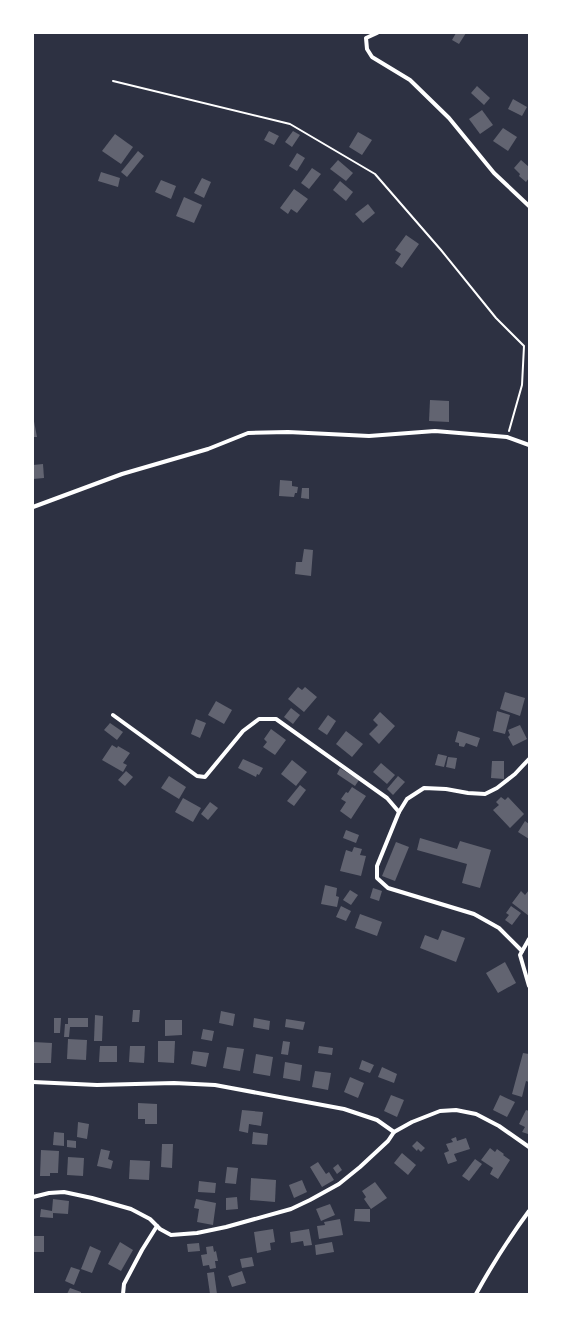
<svg xmlns="http://www.w3.org/2000/svg" width="562" height="1327" viewBox="0 0 562 1327" font-family="'IBM Plex Serif',serif">
  <style>
    .building { fill: #626471 }
    .lines { fill: none; stroke-linecap: round; stroke-linejoin: round }
    .path { stroke: #fff; stroke-width: 2 }
    .minor { stroke: #fff; stroke-width: 4 }
  </style>
  <rect width="100%" height="100%" fill="#2d3142"/>
  <g class="building">
    <path d="M456,33H466L459,44L452,40Z"/>
    <path d="M477,86L490,98L484,105L471,93Z"/>
    <path d="M513,99L527,107L522,116L508,109Z"/>
    <path d="M482,110L493,125L480,134L469,119Z"/>
    <path d="M503,128L517,137L508,151L493,141Z"/>
    <path d="M269,131L279,136L274,145L264,140Z"/>
    <path d="M293,131L300,135L292,147L285,142Z"/>
    <path d="M358,132L372,140L362,155L349,147Z"/>
    <path d="M115,134L133,147L121,164L102,151Z"/>
    <path d="M138,151L144,156L127,177L121,172Z"/>
    <path d="M297,153L305,158L297,171L289,166Z"/>
    <path d="M338,160L353,173L346,181L330,169Z"/>
    <path d="M521,160L529,167V178L526,182L519,176L520,174L514,168Z"/>
    <path d="M312,168L321,174L309,189L301,183Z"/>
    <path d="M101,172L120,178L118,187L98,181Z"/>
    <path d="M202,178L211,182L204,198L194,193Z"/>
    <path d="M161,180L176,186L171,199L155,192Z"/>
    <path d="M340,181L353,192L346,201L333,190Z"/>
    <path d="M294,189L308,199L297,213L291,209L288,214L280,208Z"/>
    <path d="M184,197L202,205L194,223L176,216Z"/>
    <path d="M368,204L375,213L363,223L355,214Z"/>
    <path d="M406,235L419,244L402,268L395,263L401,254L395,250Z"/>
    <path d="M430,400L449,401V422L429,421Z"/>
    <path d="M33,416L37,437H33Z"/>
    <path d="M43,464L44,478L33,479V465Z"/>
    <path d="M280,480L292,481V486L298,487L297,493H295L294,497L279,496Z"/>
    <path d="M302,488H309V499L301,498Z"/>
    <path d="M304,549L313,550L311,576L295,574L296,562H302Z"/>
    <path d="M298,687L302,690L305,687L317,697L304,712L288,699Z"/>
    <path d="M505,692L525,698L520,716L500,709Z"/>
    <path d="M216,701L232,710L224,724L208,715Z"/>
    <path d="M291,708L300,715L293,724L284,717Z"/>
    <path d="M497,711L510,715L505,734L493,731Z"/>
    <path d="M380,712L395,726L379,744L369,734L378,725L373,720Z"/>
    <path d="M328,715L336,721L327,735L318,729Z"/>
    <path d="M196,719L206,723L200,738L191,734Z"/>
    <path d="M110,723L123,732L117,740L104,730Z"/>
    <path d="M520,725L527,739L513,746L508,737L510,735L508,730Z"/>
    <path d="M271,729L286,740L275,755L263,747L267,742L264,739Z"/>
    <path d="M346,731L363,744L352,757L336,744Z"/>
    <path d="M458,731L480,738L477,747L466,743L464,747L459,746V743L455,742Z"/>
    <path d="M112,745L117,748L118,746L130,753L123,763L127,765L123,772L102,760Z"/>
    <path d="M438,754L447,756L444,767L435,765Z"/>
    <path d="M448,757L457,758L455,769L446,767Z"/>
    <path d="M243,759L263,768L259,775L257,774L256,777L238,768Z"/>
    <path d="M292,760L307,772L296,786L281,774Z"/>
    <path d="M492,761H504V779L491,778Z"/>
    <path d="M381,763L395,775L387,784L373,772Z"/>
    <path d="M340,768L359,780L355,786L337,774Z"/>
    <path d="M126,771L133,777L125,786L118,780Z"/>
    <path d="M169,776L186,787L179,799L161,788Z"/>
    <path d="M398,776L405,782L393,795L387,789Z"/>
    <path d="M300,785L306,790L294,806L287,801Z"/>
    <path d="M352,787L366,796L351,819L340,811L346,802L341,799L346,792L348,793Z"/>
    <path d="M501,797L505,800L508,797L524,814L510,828L493,810L499,805L496,802Z"/>
    <path d="M183,798L201,808L193,822L175,812Z"/>
    <path d="M210,802L218,808L208,820L201,814Z"/>
    <path d="M525,821L529,824V839L518,832Z"/>
    <path d="M346,830L359,835L356,843L343,838Z"/>
    <path d="M420,838L457,849L460,841L491,850L480,888L462,883L467,864L417,850Z"/>
    <path d="M396,842L409,847L395,881L382,876Z"/>
    <path d="M354,847L362,849L360,855L366,856L361,876L340,871L346,850L352,852Z"/>
    <path d="M325,885L337,888L336,896L339,897L337,907L321,904Z"/>
    <path d="M373,888L382,891L379,901L370,898Z"/>
    <path d="M350,890L358,895L351,905L343,900Z"/>
    <path d="M529,890V916L512,903L521,891L525,895Z"/>
    <path d="M341,906L351,911L346,921L336,917Z"/>
    <path d="M511,906L521,913L512,925L505,920L509,915L506,913Z"/>
    <path d="M360,914L382,922L377,936L355,928Z"/>
    <path d="M442,930L465,938L456,962L420,948L425,935L438,940Z"/>
    <path d="M505,962L516,983L498,993L486,973Z"/>
    <path d="M133,1010H140L139,1022H132Z"/>
    <path d="M221,1011L235,1014L233,1026L219,1023Z"/>
    <path d="M95,1015L103,1016L102,1041H94Z"/>
    <path d="M54,1018H61L60,1033H54Z"/>
    <path d="M68,1018H88V1027H70L69,1037H64L65,1024H68Z"/>
    <path d="M254,1018L270,1021L269,1030L253,1027Z"/>
    <path d="M286,1019L305,1022L303,1030L285,1027Z"/>
    <path d="M165,1020H182V1035L165,1036Z"/>
    <path d="M203,1029L214,1031L212,1041L201,1039Z"/>
    <path d="M68,1039L87,1040L86,1060L67,1059Z"/>
    <path d="M158,1041H175L174,1063L158,1062Z"/>
    <path d="M283,1041L290,1042L288,1055L281,1054Z"/>
    <path d="M33,1042L52,1043L51,1063H33Z"/>
    <path d="M100,1046H117V1062H99Z"/>
    <path d="M130,1046H145L144,1063L129,1062Z"/>
    <path d="M319,1046L333,1048L332,1055L318,1053Z"/>
    <path d="M227,1047L244,1049L240,1071L223,1068Z"/>
    <path d="M193,1051L209,1053L206,1067L191,1064Z"/>
    <path d="M523,1053L529,1054V1082L526,1081L522,1097L512,1094Z"/>
    <path d="M256,1054L273,1057L270,1076L253,1073Z"/>
    <path d="M362,1060L374,1065L370,1073L359,1069Z"/>
    <path d="M285,1062L302,1065L300,1081L283,1078Z"/>
    <path d="M382,1067L397,1074L394,1083L378,1077Z"/>
    <path d="M315,1071L331,1073L328,1090L312,1087Z"/>
    <path d="M350,1077L364,1083L358,1098L344,1092Z"/>
    <path d="M391,1095L404,1100L397,1117L384,1111Z"/>
    <path d="M500,1095L515,1102L507,1117L493,1110Z"/>
    <path d="M138,1103L157,1104V1124H145V1119H138Z"/>
    <path d="M242,1110L263,1112L261,1126L249,1124L248,1133L239,1131Z"/>
    <path d="M526,1110L529,1111V1132L528,1134L522,1132L525,1127L519,1124Z"/>
    <path d="M78,1122L89,1124L87,1139L77,1137Z"/>
    <path d="M54,1132L64,1133V1146L53,1145Z"/>
    <path d="M253,1132L268,1134L267,1145L252,1144Z"/>
    <path d="M456,1137L457,1141L466,1138L470,1149L454,1154L457,1161L448,1164L444,1153L449,1151L446,1144L453,1142L451,1139Z"/>
    <path d="M67,1140L76,1141V1148L67,1147Z"/>
    <path d="M417,1141L425,1148L421,1152L418,1149L417,1151L412,1146Z"/>
    <path d="M162,1144H173L172,1168L161,1167Z"/>
    <path d="M490,1148L495,1152L497,1149L504,1154L503,1155L510,1160L498,1179L490,1174L493,1168L481,1160Z"/>
    <path d="M101,1149L110,1151L108,1159L113,1161L111,1169L97,1166Z"/>
    <path d="M41,1150L59,1151L58,1173H50V1176H40Z"/>
    <path d="M402,1153L416,1165L408,1175L394,1163Z"/>
    <path d="M68,1157L84,1158L83,1176L67,1175Z"/>
    <path d="M475,1159L482,1164L469,1181L462,1176Z"/>
    <path d="M130,1160L150,1161L149,1180L129,1179Z"/>
    <path d="M318,1162L326,1174L329,1172L334,1180L322,1187L310,1167Z"/>
    <path d="M338,1164L342,1170L337,1174L333,1168Z"/>
    <path d="M227,1167L238,1168L236,1184L225,1183Z"/>
    <path d="M251,1178L276,1180L275,1202L250,1200Z"/>
    <path d="M302,1180L307,1192L294,1198L289,1185Z"/>
    <path d="M199,1181L216,1183L215,1193L198,1192Z"/>
    <path d="M375,1182L387,1198L371,1209L364,1199L366,1197L362,1191Z"/>
    <path d="M237,1197L238,1209L226,1210V1198Z"/>
    <path d="M53,1199L69,1201L68,1214L53,1213V1218L40,1217L41,1209L52,1211Z"/>
    <path d="M196,1199L216,1203L213,1225L197,1222L199,1209L194,1208Z"/>
    <path d="M330,1204L335,1215L321,1221L316,1209Z"/>
    <path d="M355,1209H370V1222L354,1221Z"/>
    <path d="M340,1219L343,1235L319,1239L317,1226L325,1225L324,1222Z"/>
    <path d="M273,1229L275,1242L270,1243L271,1250L257,1253L254,1232Z"/>
    <path d="M309,1229L312,1245L304,1246L303,1241L291,1243L290,1232Z"/>
    <rect x="33" y="1236" width="11" height="16"/>
    <path d="M120,1242L133,1250L121,1271L108,1264Z"/>
    <path d="M332,1242L334,1252L316,1255L315,1245Z"/>
    <path d="M199,1243L200,1251L188,1252L187,1244Z"/>
    <path d="M90,1246L101,1251L92,1273L81,1269Z"/>
    <path d="M213,1246L214,1252L216,1251L218,1261H215L216,1268L210,1269L209,1265L203,1266L201,1255L207,1254L206,1247Z"/>
    <path d="M252,1257L254,1266L242,1268L240,1259Z"/>
    <path d="M71,1267L80,1270L74,1285L65,1281Z"/>
    <path d="M242,1271L246,1283L232,1287L228,1276Z"/>
    <path d="M214,1272L217,1294H210L207,1273Z"/>
    <path d="M70,1288L81,1292V1294H67Z"/>
  </g>
  <g class="lines">
    <path class="path" d="M113,81L290,124L375,174L441,250L496,318L524,346L522,385L509,431"/>
    <g class="minor">
      <path d="M377,33L366,38L367,49L372,57L410,80L449,118L494,173L529,206"/>
      <path d="M33,507L122,474L208,449L248,433L288,432L369,436L435,431L507,437L529,445"/>
      <path d="M113,715L197,776L205,777L243,731L259,719H276L387,798L399,812"/>
      <path d="M529,939L520,955L529,986"/>
      <path d="M522,951L499,928L474,914L388,888L377,878V866L399,812L407,799L424,788L446,789L468,793L485,794L497,788L515,774L529,759"/>
      <path d="M33,1082L97,1085L174,1083L215,1085L344,1109L377,1120L394,1132"/>
      <path d="M33,1197L49,1193L64,1192L92,1198L131,1209L150,1219L160,1229L171,1235L197,1233L226,1227L291,1209L310,1200L339,1184L360,1167L388,1141L394,1132L412,1122L440,1111L456,1110L476,1114L499,1126L529,1147"/>
      <path d="M123,1294L124,1284L142,1250L157,1226"/>
      <path d="M476,1294C492,1265 509,1238 529,1211"/>
    </g>
  </g>
  <rect width="562" height="1327" fill="none" stroke="#ffffff" stroke-width="68"/>
</svg>
